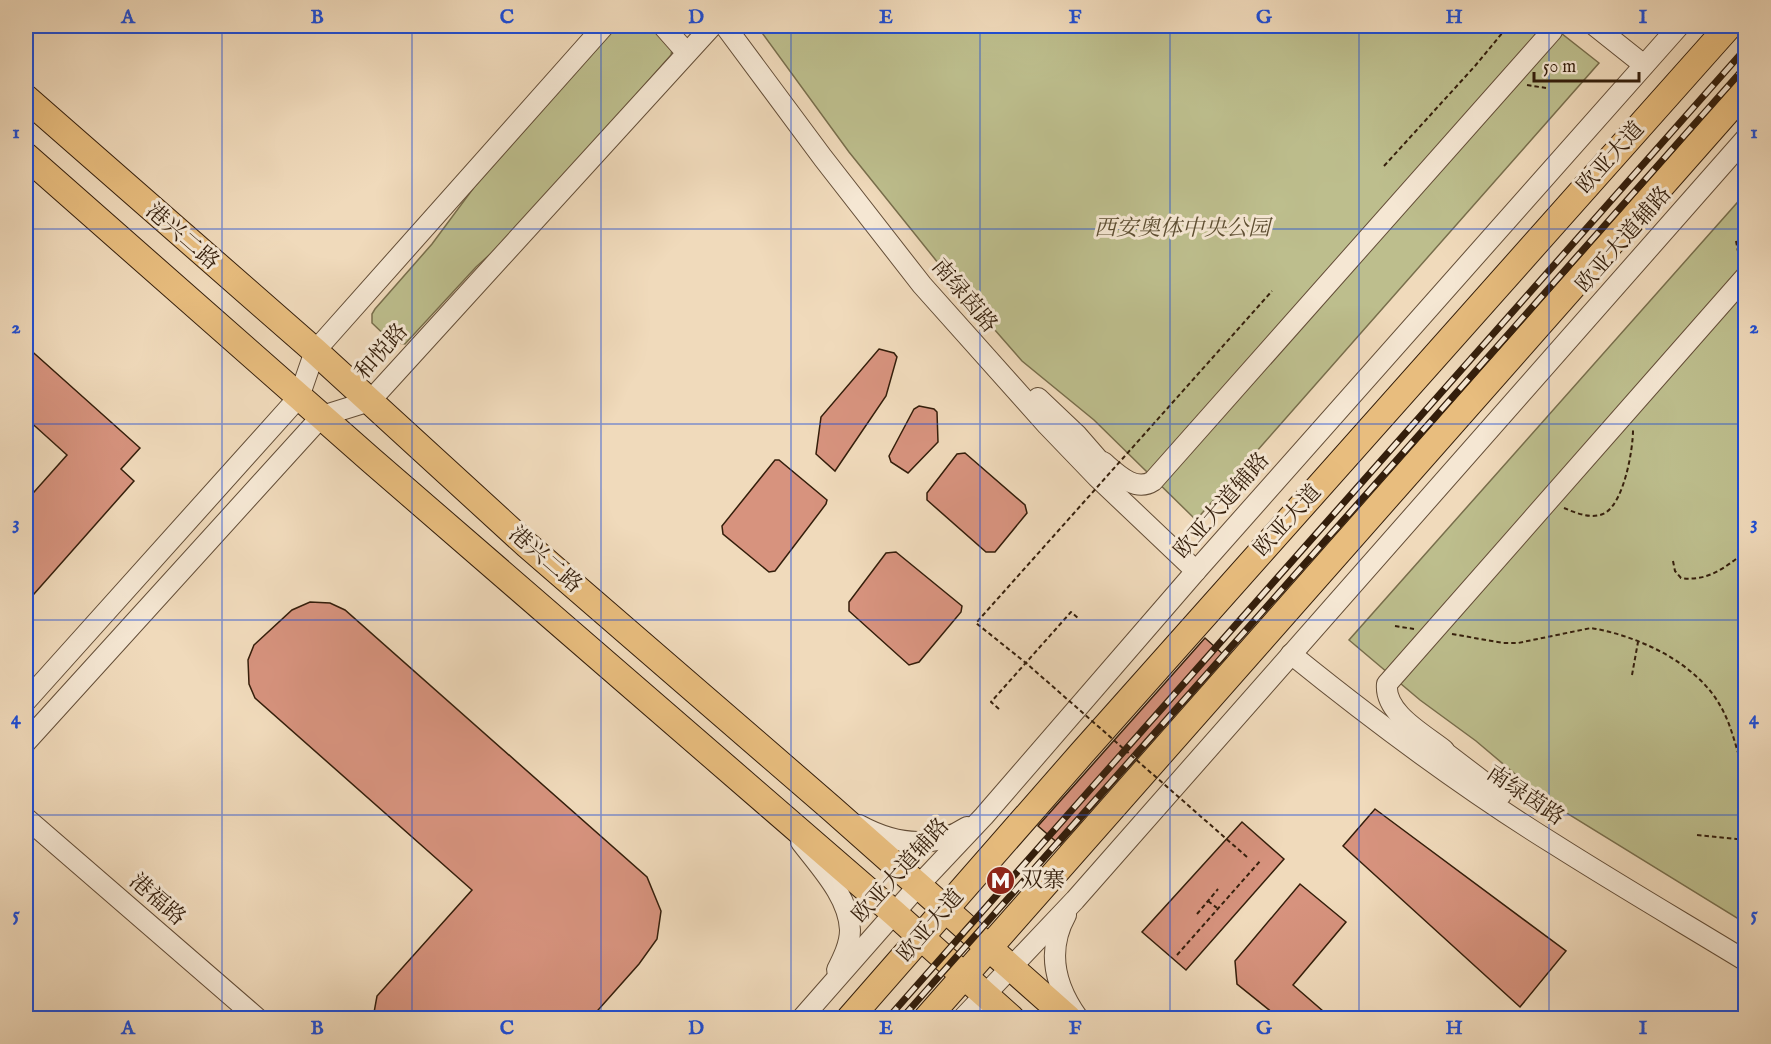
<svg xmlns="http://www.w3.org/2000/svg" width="1771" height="1044" viewBox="0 0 1771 1044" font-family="'IM FELL English','Noto Serif SC',serif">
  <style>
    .green { fill: #bdbe8d; stroke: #786e4c; stroke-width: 1.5 }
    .building { fill: #d7937e; stroke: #341e0b; stroke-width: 1.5 }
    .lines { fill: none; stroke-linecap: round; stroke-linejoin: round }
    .minor-casing { stroke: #634d37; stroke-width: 22 }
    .major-casing { stroke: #341e0b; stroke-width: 28 }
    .path { stroke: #341e0b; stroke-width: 2; stroke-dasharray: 4.5 3; stroke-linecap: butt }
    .minor { stroke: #f5e7d3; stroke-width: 20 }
    .major { stroke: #e8bd7e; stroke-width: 26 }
    .rail-casing { stroke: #341e0b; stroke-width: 7 }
    .rail { stroke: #f5e7d3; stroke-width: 4.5; stroke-dasharray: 14; stroke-linecap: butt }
    .path-bridge { stroke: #341e0b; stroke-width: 2; stroke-dasharray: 4.5 3; stroke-linecap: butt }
    .grid { fill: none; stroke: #1d4ed8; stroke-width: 1.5; stroke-opacity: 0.55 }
    .labels { text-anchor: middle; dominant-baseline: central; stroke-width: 6; stroke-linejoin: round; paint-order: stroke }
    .street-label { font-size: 22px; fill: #341e0b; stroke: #f5e7d3 }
    .park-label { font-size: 22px; font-style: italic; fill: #5d4e32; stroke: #f5e7d3 }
    .poi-label { font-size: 22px; fill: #341e0b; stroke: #f5e7d3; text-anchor: start }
    .neatline { fill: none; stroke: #1d4ed8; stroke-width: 2 }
    .grid-label { font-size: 20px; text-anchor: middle; font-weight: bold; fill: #1d4ed8 }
  </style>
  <rect width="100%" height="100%" fill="#f0dabb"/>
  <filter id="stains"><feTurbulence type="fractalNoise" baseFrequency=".00333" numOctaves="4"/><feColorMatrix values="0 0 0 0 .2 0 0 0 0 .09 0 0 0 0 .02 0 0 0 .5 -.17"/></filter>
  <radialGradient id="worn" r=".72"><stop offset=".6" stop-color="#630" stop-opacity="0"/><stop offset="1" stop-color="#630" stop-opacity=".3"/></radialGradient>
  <g class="green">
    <path d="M617,26H654L672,49L671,55L516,231L476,267L405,344L392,342L372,323V314L375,309L432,244L475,186Z"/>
    <path d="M757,26H1552L1599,63L1196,520L1094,420L1022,361L959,289L849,152Z"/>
    <path d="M1744,195L1746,196L1745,923L1547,801L1476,741L1420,700L1349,640Z"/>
  </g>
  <g class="building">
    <path d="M26,346L140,448L121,469L134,481L26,603V501L67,455L26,418Z"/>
    <path d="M879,349L894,353L897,357L886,396L835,471L816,454L821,417Z"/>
    <path d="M919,406L934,409L937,412L938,442L908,473L891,462L889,456L914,409Z"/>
    <path d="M965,453L1025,505L1027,513L995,552H986L927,500V493L957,454Z"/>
    <path d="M775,460H779L827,500L826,504L775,571L769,572L723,534L722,526Z"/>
    <path d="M896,552L962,606L961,612L919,662L909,665L849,611V602L886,553Z"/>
    <path d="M310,602L330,603L345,610L647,877L661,911L657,939L639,964L591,1018H373L377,996L472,890L255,698L249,684L248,660L254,645L292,610Z"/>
    <path d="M1205,638L1226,657L1060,845L1038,826Z"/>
    <path d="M1375,809L1566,951L1520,1007L1343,846Z"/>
    <path d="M1242,822L1284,859L1186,970L1142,932Z"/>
    <path d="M1300,884L1346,922L1293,985L1331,1018H1279L1237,984L1235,961Z"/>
  </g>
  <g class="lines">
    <defs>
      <g id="minor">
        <path d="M663,26L686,52"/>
        <path d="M725,26L823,158L922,285L1047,425L1097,477L1196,571"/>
        <path d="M1595,26L1644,65"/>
        <path d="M1038,398L1077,435L1111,474"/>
        <path d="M1103,462C1116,473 1135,493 1153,481L1552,31L1554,26"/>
        <path d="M1291,654C1375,722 1462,787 1554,844C1617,884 1682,922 1746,961"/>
        <path d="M26,701L299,397L315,351L604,26"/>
        <path d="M26,742L322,416L370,401L712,26"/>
        <path d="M1434,744L1501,795"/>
        <path d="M1444,750C1424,734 1384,713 1387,684L1746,276"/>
        <path d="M26,818L257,1018"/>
        <path d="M859,825C894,844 932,850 967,827"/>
        <path d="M801,842C820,867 849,897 850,930C850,944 843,958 837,970"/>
        <path d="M1066,915C1046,951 1055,986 1078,1018"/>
        <path d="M802,1018L918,886L984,816L1196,571L1679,26"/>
        <path d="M963,1018L1075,900L1746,138"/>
      </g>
      <g id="major">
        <path d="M26,98L315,351L527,545L831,808L1068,1018"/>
        <path d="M26,156L371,460L894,913L1011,1018"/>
        <path d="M850,1018L1082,753L1729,26"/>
        <path d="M927,1018L1746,90"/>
      </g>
    </defs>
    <use href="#minor" class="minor-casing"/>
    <use href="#major" class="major-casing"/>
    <g class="path">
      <path d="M1527,85L1546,88"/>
      <path d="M1384,166L1475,66L1508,26"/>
      <path d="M1736,241L1740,262"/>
      <path d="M1564,508C1576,513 1592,520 1605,513C1624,502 1633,450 1633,430"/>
      <path d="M1673,561L1675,571L1681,578C1708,582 1726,567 1746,551"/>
      <path d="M1395,626L1414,629"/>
      <path d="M1452,634L1503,643H1518L1591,628C1639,636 1697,663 1721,707C1733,728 1737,754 1746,777"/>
      <path d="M1632,675L1638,642"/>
      <path d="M999,709L991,702L1071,612L1079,619"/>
      <path d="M1697,835L1746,840"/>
      <path d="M1208,901L1217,908"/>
      <path d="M1197,914L1218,889"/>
      <path d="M1177,955L1261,860"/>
    </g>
    <use href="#minor" class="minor"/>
    <use href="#major" class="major"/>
    <defs>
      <g id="rail">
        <path d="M888,1018L1746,48"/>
        <path d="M902,1018L1746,66"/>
      </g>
    </defs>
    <use href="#rail" class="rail-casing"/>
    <use href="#rail" class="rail"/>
    <path class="path-bridge" d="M1247,857L1026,663L976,623L1272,291"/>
  </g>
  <path class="grid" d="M222,26V1018M412,26V1018M601,26V1018M791,26V1018M980,26V1018M1170,26V1018M1359,26V1018M1549,26V1018M26,229H1746M26,424H1746M26,620H1746M26,815H1746"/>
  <defs>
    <symbol id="metro-disc" viewBox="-11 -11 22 22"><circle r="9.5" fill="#8f2418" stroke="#f5e7d3"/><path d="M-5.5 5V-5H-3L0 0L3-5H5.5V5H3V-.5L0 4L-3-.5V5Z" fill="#fff"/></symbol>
  </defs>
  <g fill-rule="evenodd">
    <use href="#metro-disc" x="984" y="864" width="33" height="33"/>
  </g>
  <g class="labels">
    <g class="street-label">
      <text transform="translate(1611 158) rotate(-48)">欧亚大道</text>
      <text transform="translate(182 237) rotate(41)">港兴二路</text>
      <text transform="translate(1624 240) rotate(-49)">欧亚大道辅路</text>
      <text transform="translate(964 296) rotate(50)">南绿茵路</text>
      <text transform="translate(382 352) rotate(-48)">和悦路</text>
      <text transform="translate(1222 506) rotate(-49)">欧亚大道辅路</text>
      <text transform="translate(1288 521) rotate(-48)">欧亚大道</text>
      <text transform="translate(545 560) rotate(41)">港兴二路</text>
      <text transform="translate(1525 796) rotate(34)">南绿茵路</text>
      <text transform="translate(901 871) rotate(-48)">欧亚大道辅路</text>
      <text transform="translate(157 900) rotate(41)">港福路</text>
      <text transform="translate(931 926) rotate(-49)">欧亚大道</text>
    </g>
    <g class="park-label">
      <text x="1182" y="229">西安奥体中央公园</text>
    </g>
    <g class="poi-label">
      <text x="1021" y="881">双寨</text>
    </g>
  </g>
  <rect width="1771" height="1044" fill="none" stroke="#f0dabb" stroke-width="66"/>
  <path d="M1534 72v9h105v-9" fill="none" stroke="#341e0b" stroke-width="3"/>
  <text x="1543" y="72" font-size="18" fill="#341e0b" stroke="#f5e7d3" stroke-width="4.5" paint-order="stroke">50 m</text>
  <rect x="33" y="33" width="1705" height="978" class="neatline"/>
  <g class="grid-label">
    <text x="128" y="23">A</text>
    <text x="317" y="23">B</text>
    <text x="507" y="23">C</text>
    <text x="696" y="23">D</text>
    <text x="886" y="23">E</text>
    <text x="1075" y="23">F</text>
    <text x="1264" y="23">G</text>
    <text x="1454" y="23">H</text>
    <text x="1643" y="23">I</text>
    <text x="16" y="138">1</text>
    <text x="1754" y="138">1</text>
    <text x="16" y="333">2</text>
    <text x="1754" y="333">2</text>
    <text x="16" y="529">3</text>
    <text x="1754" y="529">3</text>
    <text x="16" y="724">4</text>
    <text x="1754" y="724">4</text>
    <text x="16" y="920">5</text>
    <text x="1754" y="920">5</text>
    <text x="128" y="1034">A</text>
    <text x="317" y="1034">B</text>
    <text x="507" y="1034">C</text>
    <text x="696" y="1034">D</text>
    <text x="886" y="1034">E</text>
    <text x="1075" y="1034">F</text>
    <text x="1264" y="1034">G</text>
    <text x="1454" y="1034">H</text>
    <text x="1643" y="1034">I</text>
  </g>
  <rect width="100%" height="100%" filter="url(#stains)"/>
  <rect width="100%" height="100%" fill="url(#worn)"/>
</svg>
